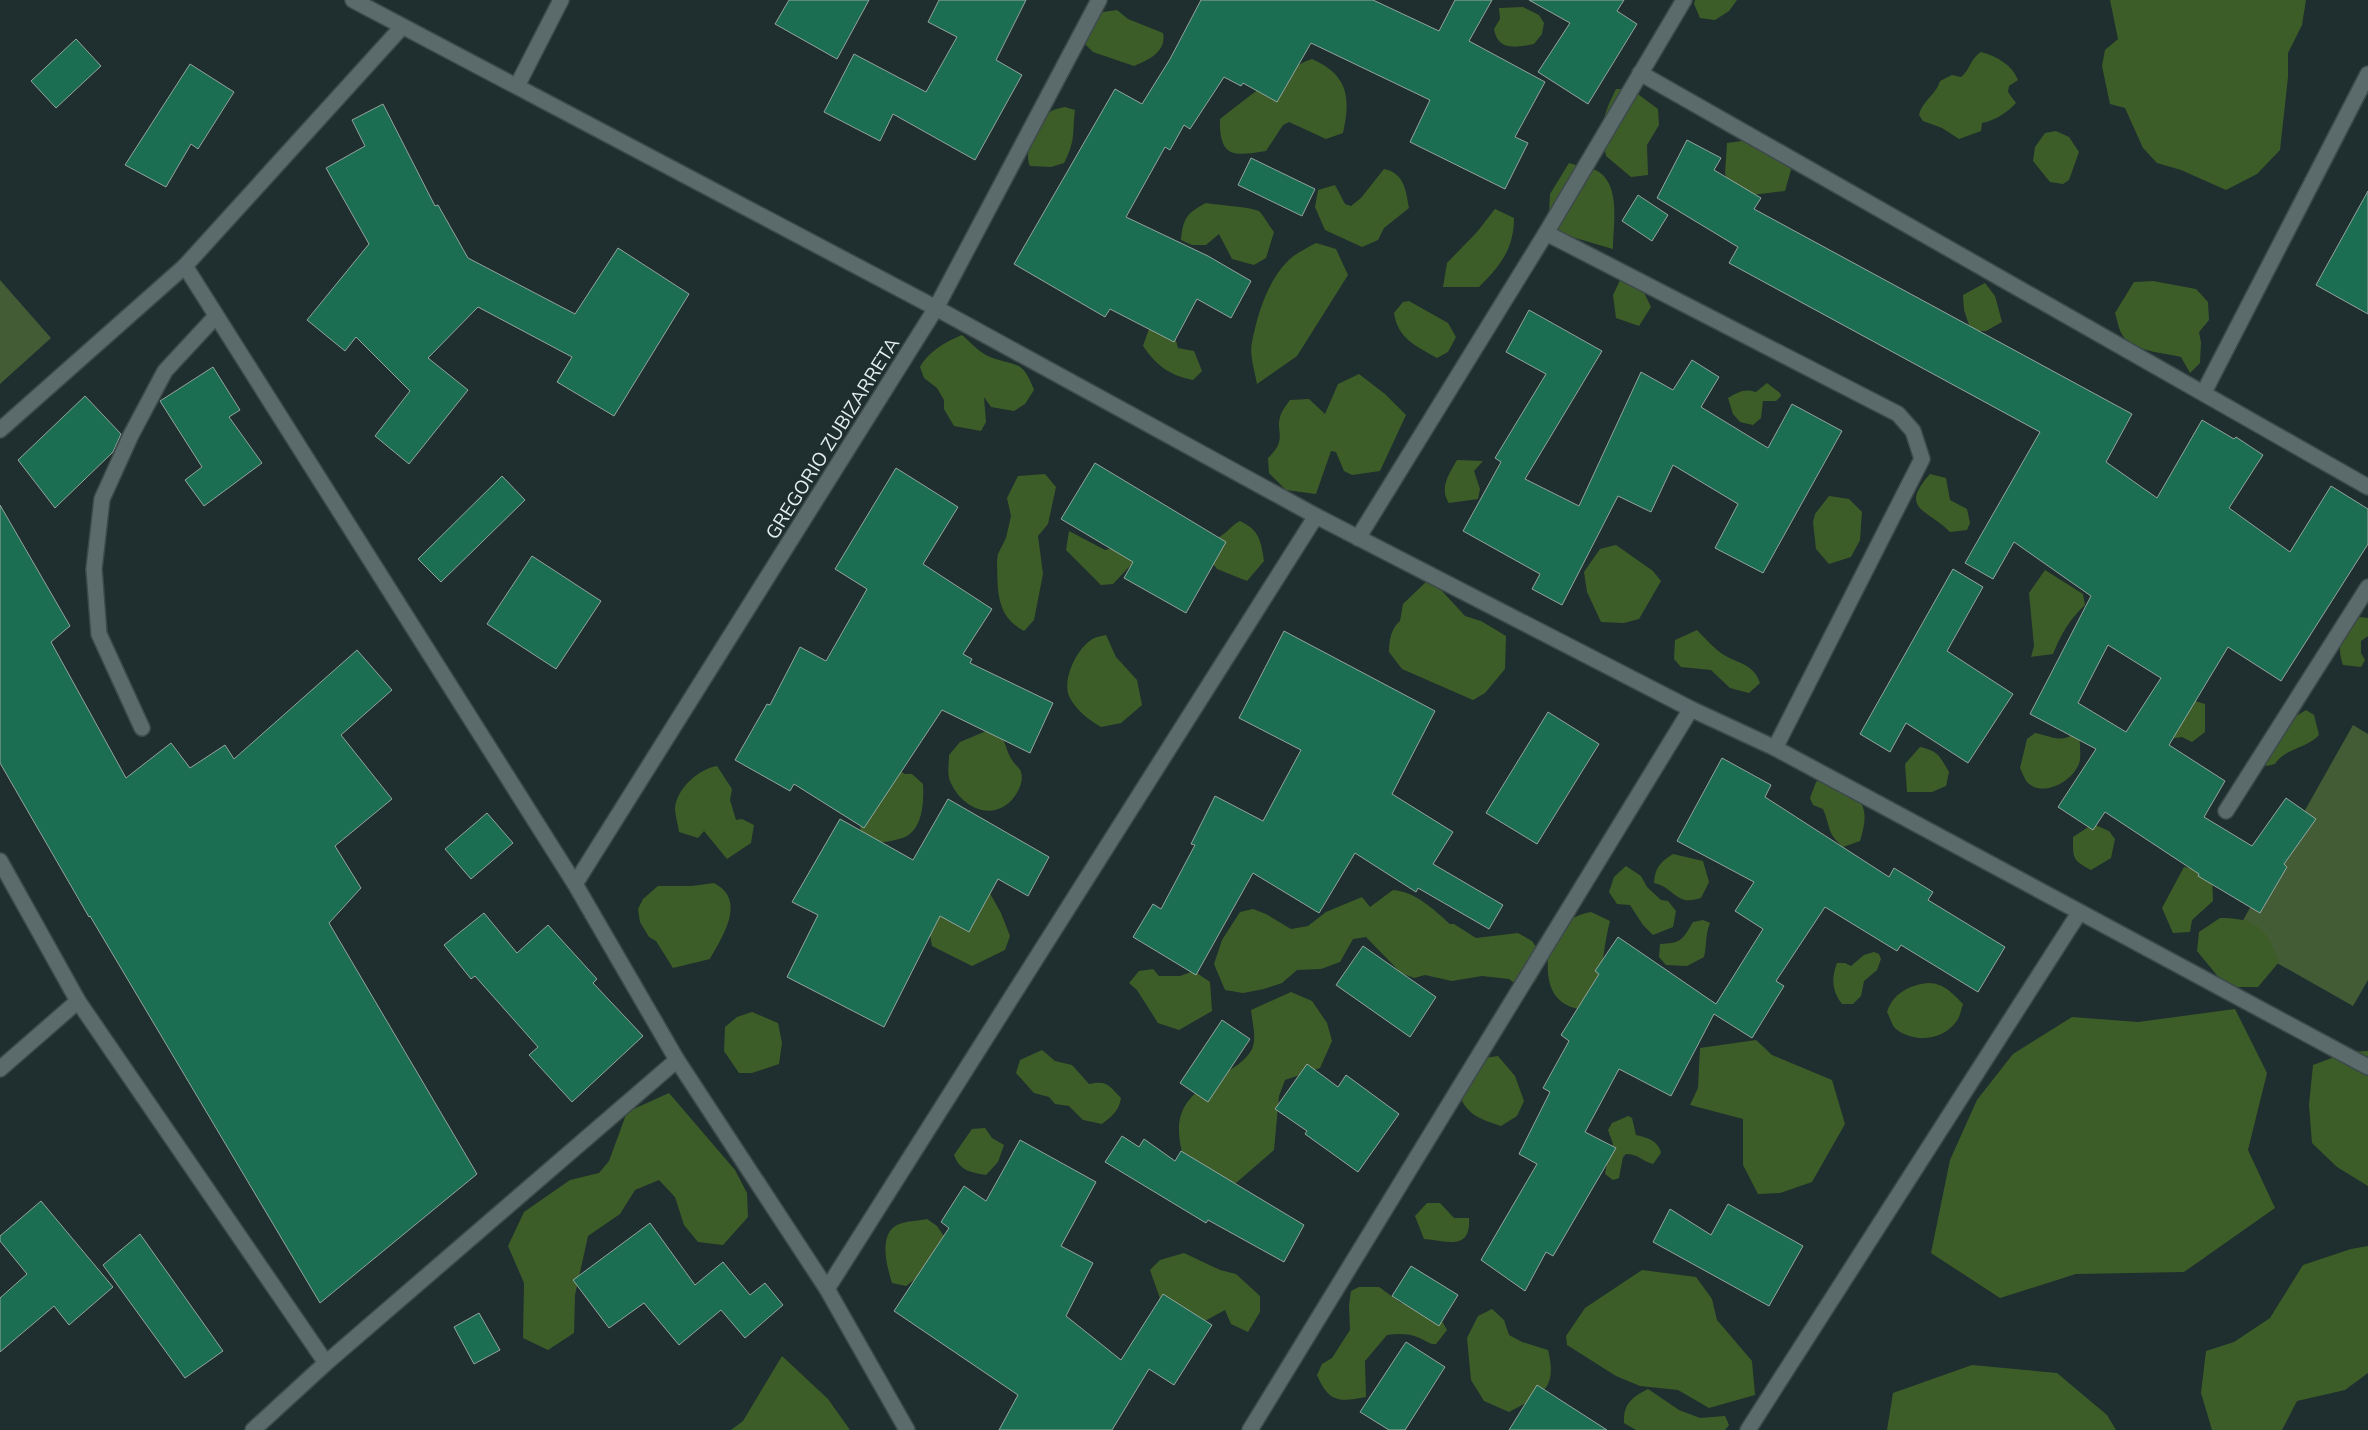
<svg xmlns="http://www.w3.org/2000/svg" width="2368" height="1430" viewBox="0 0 2368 1430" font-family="Mulish,sans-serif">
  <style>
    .green { fill: #445c35 }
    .forest { fill: #3d5d28 }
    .building { fill: #1c6e53; stroke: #95a49d; fill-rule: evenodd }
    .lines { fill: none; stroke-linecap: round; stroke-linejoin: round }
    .service-casing { stroke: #3d4a4a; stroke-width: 18 }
    .minor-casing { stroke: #3d4a4a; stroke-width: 18 }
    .service { stroke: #5b6b6c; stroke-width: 15 }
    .minor { stroke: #5b6b6c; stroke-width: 15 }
    .labels { text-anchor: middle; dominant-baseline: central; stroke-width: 4.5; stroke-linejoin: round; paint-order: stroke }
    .street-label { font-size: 19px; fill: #e4eeee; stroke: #1f2e2e }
  </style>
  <rect width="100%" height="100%" fill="#1f2e2e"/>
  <g class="green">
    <path d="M0,280L51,338L0,384Z"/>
    <path d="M2353,725L2368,734V980L2353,1006L2233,938Z"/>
  </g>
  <g class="forest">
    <path d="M1695,0H1737L1729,11L1715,20L1700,18L1694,4Z"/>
    <path d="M2110,0H2306L2302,25L2288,53V77L2280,150L2257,174L2226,190L2181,170L2157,163L2143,148L2125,108L2110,104L2102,66L2105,50L2118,39Z"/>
    <path d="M1523,7L1539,15L1544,23L1542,34L1534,44C1517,47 1498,52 1494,29L1500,19L1499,8Z"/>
    <path d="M1117,10L1128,19L1163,33C1167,51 1149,60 1134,66L1093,52L1084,43L1096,13Z"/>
    <path d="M1981,52C1997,56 2012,65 2018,80L2009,86L2008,92L2016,103C2008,112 1994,121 1982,123L1981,131L1959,139L1942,128L1923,121L1919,115C1922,101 1936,95 1940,81L1952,75L1961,77C1971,69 1969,60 1981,52Z"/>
    <path d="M1312,59C1348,75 1351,97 1343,133L1326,139L1289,122L1283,125L1266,151C1235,156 1219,159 1220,119C1249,97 1278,71 1312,59Z"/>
    <path d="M1616,89H1631L1658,109L1659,125L1647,145L1648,175L1631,177L1606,156C1600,124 1602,118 1616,89Z"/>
    <path d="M1065,107L1075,110C1072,134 1076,140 1064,163L1051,167L1030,166C1023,152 1037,120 1050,112C1054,109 1061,108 1065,107Z"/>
    <path d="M2056,131L2069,137L2079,152L2069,180L2063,184L2050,182L2033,161L2035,147L2045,133Z"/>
    <path d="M1765,138L1788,149L1791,170L1785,191L1736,197L1725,174L1727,143Z"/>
    <path d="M1569,163C1578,166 1591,167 1599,172C1621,187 1613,226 1613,249L1548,230L1550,194Z"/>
    <path d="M1384,169C1404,173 1406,190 1409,208L1384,228L1378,240L1362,247L1325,230L1315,207L1318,190L1335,185L1345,204L1351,206L1361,198Z"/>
    <path d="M1206,203C1217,205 1255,207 1260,212C1265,218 1269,226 1274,232L1266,258L1254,265L1232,259L1219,234L1206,245H1192L1181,240C1183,218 1187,213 1206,203Z"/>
    <path d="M1495,209L1514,218C1514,249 1500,266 1479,287H1443L1447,263L1477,232Z"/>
    <path d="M1316,243L1336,249L1348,275L1297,356L1257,384C1255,372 1249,354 1252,342C1257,316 1267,282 1287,262C1294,254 1307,248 1316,243Z"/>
    <path d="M1621,278L1639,282L1651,307L1639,326L1616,318L1613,295Z"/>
    <path d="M2153,281L2196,289L2208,302L2209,320L2199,332L2201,342L2200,363L2190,373L2181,357C2165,353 2141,352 2128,341C2119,335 2118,322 2115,313L2134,282Z"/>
    <path d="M1985,283L1995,296L2002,322L1986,331H1971L1964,310L1963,295Z"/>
    <path d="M1409,301L1448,323L1456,337L1448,352L1437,358C1416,346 1398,339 1394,313L1403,302Z"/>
    <path d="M1152,320C1164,326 1176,334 1178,348L1194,351L1202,371L1193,380C1169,375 1157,366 1143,346Z"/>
    <path d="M962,335C970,342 980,353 990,357C1017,367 1022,359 1034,390L1025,404L1014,411L991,407L984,397L986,422L981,431L954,426L944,409V400L937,388L924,378L920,367C929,351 945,342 962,335Z"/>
    <path d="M1359,374L1385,394L1406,415L1380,471L1352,475L1344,471L1336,452L1331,451L1316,494L1286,490L1269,473L1268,458C1289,438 1274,432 1281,414C1283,409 1287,404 1290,400L1309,399L1325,414L1338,384Z"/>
    <path d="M1767,383L1780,393L1781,396L1776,401H1763L1761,418L1753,425L1740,422L1733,414L1728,398C1738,392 1745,388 1756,392Z"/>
    <path d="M1457,460L1483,461L1474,471L1480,489L1478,499L1449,503C1439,488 1449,474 1457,460Z"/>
    <path d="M1045,474L1056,487L1048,524L1038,536L1043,574L1034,620L1024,631C995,615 998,590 997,560L998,554L1006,538L1011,516L1007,498L1018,476Z"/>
    <path d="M1930,474L1946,478L1950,500L1967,509L1970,523L1967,530L1950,532C1928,509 1898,510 1930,474Z"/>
    <path d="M1829,496L1849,499L1862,512L1860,540L1851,557L1829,564L1816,549L1813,522L1815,514Z"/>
    <path d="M1240,521C1259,530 1261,540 1264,561L1247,581L1217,569L1209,559L1217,538C1227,534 1230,526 1240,521Z"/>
    <path d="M1069,531L1105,550L1127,544L1145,550L1113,584L1101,585L1066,550Z"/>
    <path d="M1616,545L1653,571L1661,581L1639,619L1624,623L1601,622L1587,592L1584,572L1600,549Z"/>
    <path d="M2045,570L2083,594L2085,605C2069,620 2061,634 2053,654L2031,657L2034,646L2029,593Z"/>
    <path d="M1427,581L1442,591L1465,616L1481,621L1506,636L1505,669L1485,693L1473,700L1402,669L1389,652C1389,641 1391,628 1400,621L1403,604Z"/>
    <path d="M2360,617L2368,618V636L2361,641V653L2365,660L2361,667L2343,665C2336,645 2341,627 2360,617Z"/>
    <path d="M1697,630C1705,638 1714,649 1724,655C1739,664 1754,664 1760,683L1749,693L1730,688L1711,670L1681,667L1674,659L1675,640Z"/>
    <path d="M1106,635L1116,657L1137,680L1142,705L1121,723L1101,727C1089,720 1077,711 1070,698C1061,681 1076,650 1091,640C1095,637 1102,636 1106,635Z"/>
    <path d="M2179,696L2205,704V732L2192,742L2182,737L2161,740Z"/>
    <path d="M2306,710L2314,715L2319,735C2306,749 2285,748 2275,764L2266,766L2262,758L2288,721Z"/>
    <path d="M991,729C1008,739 1003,745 1012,760C1014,764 1020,768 1021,772C1023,779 1021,785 1018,791C1000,824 963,812 950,781C947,774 949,762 949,755L960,742Z"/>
    <path d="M2079,729C2079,739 2081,750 2080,760C2076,780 2043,799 2027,782C2024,778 2022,772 2020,768L2027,739L2035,733C2054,737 2064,745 2079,729Z"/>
    <path d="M1920,747C1939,751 1940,757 1949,772L1946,786L1932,792H1907L1905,764Z"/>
    <path d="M717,766L732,789L730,800L736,820L742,819L754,825L751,843L727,859L704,831L698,838L679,832C678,824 675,815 675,808C677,788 699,769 717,766Z"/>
    <path d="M895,768L905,774H912L923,784C924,800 923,827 907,836C897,841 882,842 871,844L861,837L860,821Z"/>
    <path d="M1827,777C1858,797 1873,801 1860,841L1843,847C1826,832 1831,827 1823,809L1813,805L1810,798L1816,782Z"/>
    <path d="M2093,824L2109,831L2115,839L2111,858L2091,870C2072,860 2073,858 2073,837Z"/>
    <path d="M1673,854L1703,861L1709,882L1701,898C1697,899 1690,901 1685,900C1673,897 1669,886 1654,883C1655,868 1660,862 1673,854Z"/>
    <path d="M1626,866L1641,876L1647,887L1661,900L1668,901L1676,911L1673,927L1653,935L1643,925L1630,905L1617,904L1609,892L1614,877Z"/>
    <path d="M2184,867L2202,870L2212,874L2213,901L2192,920L2190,932L2173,933L2162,908Z"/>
    <path d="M979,874L1001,913L1010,936L1005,950L972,966L932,946L929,929L945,877Z"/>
    <path d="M714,883C747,900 723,936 710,959L673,968L656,941L649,937L640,922L638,909L643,899L658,886H692Z"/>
    <path d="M1393,890C1416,892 1433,909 1450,924H1454L1476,938L1518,933L1532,941L1542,955L1541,971L1535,982L1520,987L1509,979L1482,976L1452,981L1425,975L1414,978L1401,973L1366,937L1353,939L1340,962L1321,969L1297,970L1282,983L1264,989L1243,993L1225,990L1214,964L1222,940L1240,912L1253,909L1266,914L1291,929L1308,926L1326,912L1362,897L1370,907Z"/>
    <path d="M1591,912L1610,921C1601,955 1605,979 1585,1010C1554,1007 1546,986 1548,958C1549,952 1548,944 1551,939C1559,923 1575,915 1591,912Z"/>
    <path d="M2220,918C2256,918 2267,928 2279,962L2258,987H2232L2220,979L2197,951L2199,932Z"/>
    <path d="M1703,920L1710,923C1705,935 1707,945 1704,957L1687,966L1666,965L1659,957L1660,944C1681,943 1682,941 1693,922Z"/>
    <path d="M1874,952L1879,954L1881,959L1877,970L1864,981L1861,996L1853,1004H1842C1832,991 1831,979 1837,963H1845L1851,966L1864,955Z"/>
    <path d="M1153,969L1159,976H1180L1194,971L1210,982L1212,1011L1179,1030L1158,1023L1137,990L1129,983L1139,971Z"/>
    <path d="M1928,983C1944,983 1953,994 1963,1004C1961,1010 1960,1017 1956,1022C1942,1041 1914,1043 1896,1029C1892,1026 1890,1017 1887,1012C1893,993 1910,985 1928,983Z"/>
    <path d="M1291,992L1312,1001L1327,1023L1332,1041L1320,1068L1285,1080L1279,1096L1274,1150L1236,1183L1189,1175C1172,1126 1173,1102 1220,1076C1232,1069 1246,1061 1252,1049C1257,1038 1252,1021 1251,1010Z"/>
    <path d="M2235,1009L2267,1073L2248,1150L2275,1208L2184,1272L2076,1274L2000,1298L1931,1253L1950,1160L1977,1100L2013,1054L2072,1017L2138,1022Z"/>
    <path d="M752,1012L778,1023L782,1043L779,1064L752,1073H739L724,1051L725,1027L737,1017Z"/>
    <path d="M1756,1040L1772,1055L1832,1080L1845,1124L1812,1182L1780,1193L1758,1194L1743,1165V1119L1690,1105L1698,1088L1700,1048Z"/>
    <path d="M1042,1050L1055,1061L1072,1065L1089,1084C1108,1080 1108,1085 1121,1098C1119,1111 1112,1116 1102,1124L1083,1120L1069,1106L1055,1104L1049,1097L1034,1093L1016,1073L1020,1060Z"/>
    <path d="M2368,1051V1186L2337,1167L2312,1143L2309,1105L2313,1065L2348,1052Z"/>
    <path d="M1498,1056L1515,1076L1524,1101L1517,1116L1501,1126C1476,1118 1464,1113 1456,1086L1478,1059Z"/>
    <path d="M669,1093L735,1170L747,1193L748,1217L723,1245L698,1242L684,1225L675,1197L659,1180L635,1190L620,1214L588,1236L575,1295L574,1333L548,1350L523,1338L524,1283L508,1246L524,1212L570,1180L599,1173L609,1161L627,1112Z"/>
    <path d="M1628,1116L1632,1118L1636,1135C1646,1137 1659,1141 1661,1153L1653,1164C1642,1161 1638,1154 1626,1154L1623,1157L1619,1178L1613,1180L1605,1174L1609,1153L1613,1144L1608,1130L1612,1123Z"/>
    <path d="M985,1128L992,1138L1004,1145L998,1162L986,1175C970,1172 960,1171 954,1155L972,1129Z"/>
    <path d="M1427,1203H1440L1454,1218H1469C1471,1251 1448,1241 1424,1239L1415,1216Z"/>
    <path d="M927,1219L937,1226L950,1245L926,1271L906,1286L892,1283C887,1267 878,1235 897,1225C905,1221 918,1221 927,1219Z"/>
    <path d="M2368,1246V1373L2345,1390L2297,1401L2282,1430H2212L2201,1393L2206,1351L2234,1342L2270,1318L2303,1265L2351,1249Z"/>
    <path d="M1184,1253L1220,1270L1236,1274L1260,1296V1312L1248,1332L1231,1324L1225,1310L1192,1328L1163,1307L1150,1270L1160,1260Z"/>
    <path d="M1642,1270L1696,1277L1712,1299L1717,1320L1752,1361L1755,1395L1709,1408L1678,1390L1640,1386L1616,1376L1567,1345L1566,1336L1585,1308Z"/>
    <path d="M1359,1287H1379L1401,1303L1437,1312L1447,1330L1436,1344C1429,1345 1424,1339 1417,1337C1406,1333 1398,1334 1387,1335L1365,1361L1366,1397C1339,1402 1329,1403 1317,1375L1322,1364L1332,1358L1350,1330L1349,1305L1351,1291Z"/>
    <path d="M1492,1309L1504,1320L1509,1335L1522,1342L1548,1350C1558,1390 1541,1395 1509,1412L1484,1401L1471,1380L1467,1338L1478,1316Z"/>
    <path d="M782,1356L828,1399L850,1430H731L743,1421Z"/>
    <path d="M1972,1365L2057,1373L2107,1415L2116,1430H1887L1893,1393Z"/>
    <path d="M1648,1389L1679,1410L1700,1418L1725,1416L1729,1425L1725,1430H1636L1624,1423C1623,1404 1632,1397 1648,1389Z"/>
  </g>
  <g class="building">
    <path d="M789,0H869L837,59L775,24Z"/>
    <path d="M939,0H1026L996,60L1022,75L975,160L893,114L880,141L824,112L854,54L926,92L957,37L928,22Z"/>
    <path d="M1201,0H1373L1439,31L1455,0H1492L1469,41L1545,82L1515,137L1528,143L1505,189L1410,142L1430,100L1311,43L1277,102L1243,83L1241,86L1224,77L1190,129L1184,125L1170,150L1165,147L1126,217L1208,256L1251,281L1231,318L1197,299L1174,342L1110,309L1105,317L1014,264L1115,89L1142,104L1170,59Z"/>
    <path d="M1529,0H1624L1617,11L1637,24L1588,104L1538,72L1570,23Z"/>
    <path d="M76,39L101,66L56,108L31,81Z"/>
    <path d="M190,64L234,92L198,149L191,144L166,187L125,165Z"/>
    <path d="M383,104L435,206L438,205L468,258L575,314L618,248L689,294L614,416L557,382L572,357L478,307L428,358L468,390L409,464L375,436L410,391L356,337L345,351L307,320L369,244L326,168L365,146L352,120Z"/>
    <path d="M1687,140L1721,158L1714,170L1761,198L1754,209L2132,414L2106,462L2157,498L2202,420L2234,439L2236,437L2263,455L2229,508L2290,552L2331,486L2368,509V544L2281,681L2228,647L2169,745L2225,781L2204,817L2252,846L2286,798L2316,819L2284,864L2287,867L2260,913L2198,876L2199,874L2105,812L2093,830L2058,807L2096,749L2030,714L2091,596L2014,542L1993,579L1965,563L2040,432L1729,263L1738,247L1657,198ZM2108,645L2161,678L2126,732L2078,703Z"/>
    <path d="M1251,158L1315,189L1302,216L1238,185Z"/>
    <path d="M2368,191V314L2316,285Z"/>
    <path d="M1638,195L1668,215L1652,241L1622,221Z"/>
    <path d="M1529,310L1602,351L1525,479L1579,506L1641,372L1673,390L1692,360L1719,377L1701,407L1768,448L1792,404L1842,431L1763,573L1715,548L1738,504L1673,465L1651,512L1618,496L1562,605L1532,589L1540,574L1463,531L1501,462L1495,458L1546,374L1506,352Z"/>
    <path d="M213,367L240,410L229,417L262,463L204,506L185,480L202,467L160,401Z"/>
    <path d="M85,396L121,434L113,452L55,508L18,460Z"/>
    <path d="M1095,463L1226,542L1186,613L1124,578L1133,562L1061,519Z"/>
    <path d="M896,468L958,507L923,564L992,609L963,654L972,659L970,663L1053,703L1030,753L942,710L864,828L794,784L790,791L735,760L767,704L770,705L800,647L826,661L867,589L835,569Z"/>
    <path d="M502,476L525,500L441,582L418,559Z"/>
    <path d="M0,505L70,626L51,642L126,778L171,743L190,768L225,745L234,759L357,650L392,690L341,735L392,799L335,846L361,888L329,923L477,1174L320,1303L90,916L89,917L0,763Z"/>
    <path d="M532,556L601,601L556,669L487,624Z"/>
    <path d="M1953,569L1983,587L1947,651L2013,694L1968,763L1906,723L1890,752L1860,734Z"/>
    <path d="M1284,631L1435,711L1392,794L1453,832L1433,864L1503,905L1489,929L1418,888L1416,892L1355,853L1319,913L1253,873L1196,975L1133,937L1153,904L1161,909L1195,845L1191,844L1215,796L1263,821L1301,750L1239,718Z"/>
    <path d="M1548,712L1599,744L1537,844L1486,813Z"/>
    <path d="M1722,758L1771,785L1765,797L1889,877L1894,868L1933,892L1928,900L2005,947L1978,992L1901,945L1897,951L1825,907L1776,981L1784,986L1752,1038L1714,1014L1671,1096L1619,1069L1585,1132L1616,1148L1553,1256L1546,1252L1525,1291L1481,1260L1537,1164L1519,1154L1550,1092L1543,1088L1569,1041L1561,1035L1599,974L1595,971L1618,937L1716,1004L1763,929L1735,911L1754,882L1677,841Z"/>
    <path d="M948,799L1049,857L1028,896L998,879L969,932L940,916L884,1027L787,977L818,915L792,902L840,819L913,860Z"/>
    <path d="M487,813L513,843L471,879L445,849Z"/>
    <path d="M484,913L517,953L548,925L597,979L593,983L643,1036L572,1102L529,1055L538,1047L475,976L471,979L444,945Z"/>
    <path d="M1363,946L1436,997L1410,1037L1336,985Z"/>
    <path d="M1222,1020L1250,1039L1208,1102L1180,1083Z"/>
    <path d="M1307,1064L1338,1087L1346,1075L1399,1114L1358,1172L1305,1134L1307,1131L1275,1109Z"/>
    <path d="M1122,1136L1139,1147L1144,1139L1175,1161L1181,1151L1304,1225L1284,1262L1208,1220L1206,1223L1105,1162Z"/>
    <path d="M1020,1140L1096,1182L1061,1246L1093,1263L1066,1316L1121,1360L1163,1294L1212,1325L1174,1385L1149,1369L1112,1430H999L1018,1395L894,1311L949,1228L941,1222L964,1186L986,1201Z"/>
    <path d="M41,1201L113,1287L69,1325L54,1306L0,1352V1298L27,1274L0,1241V1236Z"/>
    <path d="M1728,1204L1803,1246L1769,1306L1653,1242L1670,1209L1711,1235Z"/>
    <path d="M650,1223L695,1285L723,1262L750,1295L765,1283L783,1305L745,1338L721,1310L679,1345L644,1303L609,1328L573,1280Z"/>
    <path d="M140,1234L223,1351L185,1378L103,1265Z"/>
    <path d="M1411,1266L1458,1295L1439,1326L1392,1296Z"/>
    <path d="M479,1313L500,1350L474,1364L454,1327Z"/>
    <path d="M1406,1342L1445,1367L1405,1430H1389L1360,1412Z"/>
    <path d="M1537,1385L1607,1430H1509Z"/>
  </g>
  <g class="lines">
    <defs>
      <g id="service">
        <path d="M2204,392L2368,74"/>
        <path d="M0,430L185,266"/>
        <path d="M142,728L99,634L94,569L102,499L131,435L165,371L216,316"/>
        <path d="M0,1069L78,1001"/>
      </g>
      <g id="minor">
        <path d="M353,0L936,308L1316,516L1691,709L1775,748L2368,1067"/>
        <path d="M402,27L185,266L575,884L677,1060L827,1289L907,1430"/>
        <path d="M1640,73L2368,487"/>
        <path d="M517,86L561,0"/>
        <path d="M1546,233L1898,414L1913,431L1922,459L1775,748"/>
        <path d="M1358,538L1546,233L1684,0"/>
        <path d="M2226,811L2368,587"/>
        <path d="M0,861L78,1001L326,1363"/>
        <path d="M575,884L936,308L1099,0"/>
        <path d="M827,1289L1316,516"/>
        <path d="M253,1430L326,1363L677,1060"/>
        <path d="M1250,1430L1691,709"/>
        <path d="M1748,1430L2079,913"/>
      </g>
    </defs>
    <use href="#service" class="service-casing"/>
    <use href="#minor" class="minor-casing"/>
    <use href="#service" class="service"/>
    <use href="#minor" class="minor"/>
  </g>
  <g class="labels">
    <g class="street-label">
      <text transform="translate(832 438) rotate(-58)">GREGORIO ZUBIZARRETA</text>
    </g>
  </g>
</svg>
